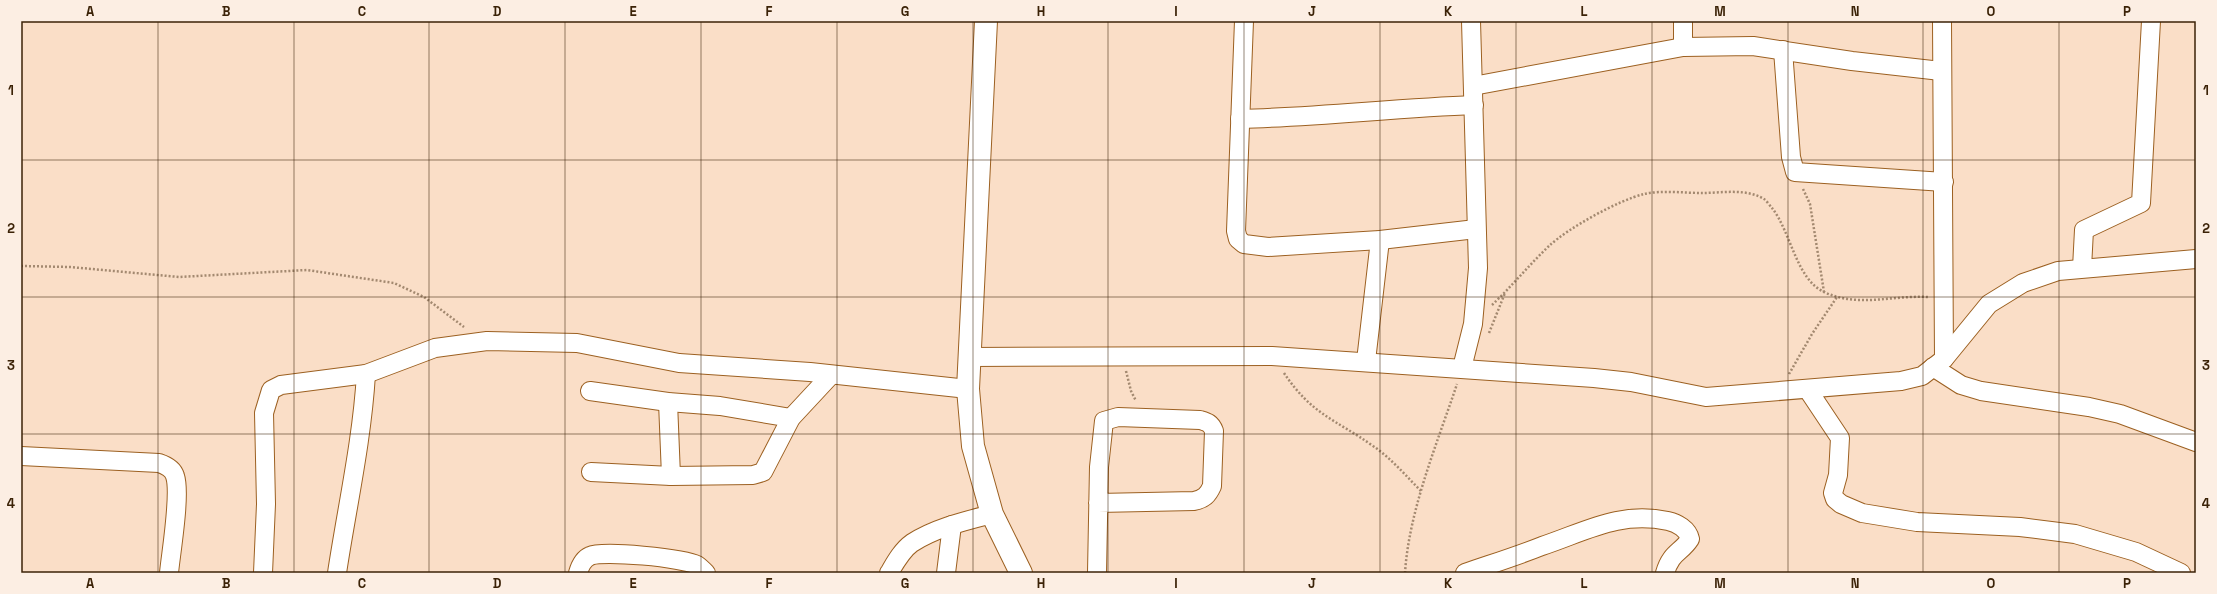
<svg xmlns="http://www.w3.org/2000/svg" width="2217" height="594" viewBox="0 0 2217 594" font-family="'Space Grotesk',sans-serif">
  <style>
    .lines { fill: none; stroke-linecap: round; stroke-linejoin: round }
    .minor-casing { stroke: #9c6021; stroke-width: 20 }
    .tertiary-casing { stroke: #9c6021; stroke-width: 24 }
    .path { stroke: #a38970; stroke-width: 2.5; stroke-dasharray: 2 2; stroke-linecap: butt }
    .minor { stroke: #fff; stroke-width: 18 }
    .tertiary { stroke: #fff; stroke-width: 22 }
    .grid { fill: none; stroke: #3b2207; stroke-width: 1; stroke-opacity: 0.55 }
    .neatline { fill: none; stroke: #3b2207; stroke-width: 1.5 }
    .grid-label { font-size: 13px; text-anchor: middle; font-weight: bold; fill: #3b2207 }
  </style>
  <rect width="100%" height="100%" fill="#fadec7"/>
  <g class="lines">
    <defs>
      <g id="minor">
        <path d="M1244,21L1236,231L1238,239L1244,244L1268,247L1380,240L1476,229"/>
        <path d="M1683,21V47"/>
        <path d="M1942,21L1944,359"/>
        <path d="M1783,50L1791,157L1795,172L1944,182"/>
        <path d="M1473,86L1683,47L1753,46L1852,61L1941,71"/>
        <path d="M1240,119C1318,117 1396,108 1474,105"/>
        <path d="M2082,268L2084,230L2141,203L2151,21"/>
        <path d="M969,357L1272,356L1594,378L1631,382L1706,397L1901,381L1922,376L1944,359L1989,304L2023,283L2058,271L2196,259"/>
        <path d="M1366,361L1380,240"/>
        <path d="M1933,367L1961,385L1981,391L2089,407L2120,414L2196,442"/>
        <path d="M1462,368L1473,324L1478,268L1471,21"/>
        <path d="M1808,390L1840,438L1838,475L1833,493L1835,499L1841,504L1862,513L1917,522L2020,527L2075,534L2136,552L2181,573"/>
        <path d="M590,391L668,402L720,406L791,418"/>
        <path d="M668,402L671,476"/>
        <path d="M21,456L159,463C165,465 173,469 175,476C181,494 171,552 169,573"/>
        <path d="M591,472L671,476L753,475L763,472L791,418L831,375"/>
        <path d="M263,573L266,504L264,413L271,390L281,385L366,374L435,348L487,341L577,343L679,363L810,372L968,389"/>
        <path d="M337,573C347,507 362,441 366,374"/>
        <path d="M578,573C580,566 583,559 590,556C602,550 684,558 697,565C700,567 704,571 706,573"/>
        <path d="M889,573C895,563 902,550 912,543C935,528 965,521 992,514"/>
        <path d="M946,573L952,525"/>
        <path d="M1097,573L1099,467L1104,421L1118,417L1200,420C1207,422 1211,423 1214,431L1212,486C1208,495 1204,499 1194,501L1098,503"/>
        <path d="M1465,573C1491,564 1517,556 1542,546C1587,531 1619,511 1668,521C1677,523 1688,529 1690,539C1681,553 1671,552 1665,573"/>
      </g>
      <path id="tertiary" d="M986,21L968,389L973,446L992,514L1021,573"/>
    </defs>
    <use href="#minor" class="minor-casing"/>
    <use href="#tertiary" class="tertiary-casing"/>
    <g class="path">
      <path d="M1803,189L1810,204L1824,292"/>
      <path d="M21,266L70,267L179,277L307,270L394,283L424,297L464,327"/>
      <path d="M1492,305C1512,286 1529,265 1549,246C1568,228 1619,200 1644,194C1662,190 1684,193 1702,193C1722,193 1746,188 1764,199C1767,201 1770,206 1772,208C1791,232 1796,279 1824,292C1858,308 1892,295 1928,297"/>
      <path d="M1489,333L1505,293"/>
      <path d="M1126,371L1131,391L1136,401"/>
      <path d="M1284,373C1312,415 1335,419 1373,446C1391,458 1407,477 1422,492"/>
      <path d="M1789,374L1812,334L1837,297"/>
      <path d="M1405,573C1409,510 1437,444 1457,384"/>
    </g>
    <use href="#minor" class="minor"/>
    <use href="#tertiary" class="tertiary"/>
  </g>
  <path class="grid" d="M158,21V573M294,21V573M429,21V573M565,21V573M701,21V573M837,21V573M973,21V573M1108,21V573M1244,21V573M1380,21V573M1516,21V573M1652,21V573M1788,21V573M1923,21V573M2059,21V573M21,160H2196M21,297H2196M21,434H2196"/>
  <rect width="2217" height="594" fill="none" stroke="#fceee3" stroke-width="44"/>
  <rect x="22" y="22" width="2173" height="550" class="neatline"/>
  <g class="grid-label">
    <text x="90" y="16">A</text>
    <text x="226" y="16">B</text>
    <text x="362" y="16">C</text>
    <text x="497" y="16">D</text>
    <text x="633" y="16">E</text>
    <text x="769" y="16">F</text>
    <text x="905" y="16">G</text>
    <text x="1041" y="16">H</text>
    <text x="1176" y="16">I</text>
    <text x="1312" y="16">J</text>
    <text x="1448" y="16">K</text>
    <text x="1584" y="16">L</text>
    <text x="1720" y="16">M</text>
    <text x="1855" y="16">N</text>
    <text x="1991" y="16">O</text>
    <text x="2127" y="16">P</text>
    <text x="11" y="95">1</text>
    <text x="2206" y="95">1</text>
    <text x="11" y="233">2</text>
    <text x="2206" y="233">2</text>
    <text x="11" y="370">3</text>
    <text x="2206" y="370">3</text>
    <text x="11" y="508">4</text>
    <text x="2206" y="508">4</text>
    <text x="90" y="588">A</text>
    <text x="226" y="588">B</text>
    <text x="362" y="588">C</text>
    <text x="497" y="588">D</text>
    <text x="633" y="588">E</text>
    <text x="769" y="588">F</text>
    <text x="905" y="588">G</text>
    <text x="1041" y="588">H</text>
    <text x="1176" y="588">I</text>
    <text x="1312" y="588">J</text>
    <text x="1448" y="588">K</text>
    <text x="1584" y="588">L</text>
    <text x="1720" y="588">M</text>
    <text x="1855" y="588">N</text>
    <text x="1991" y="588">O</text>
    <text x="2127" y="588">P</text>
  </g>
</svg>
